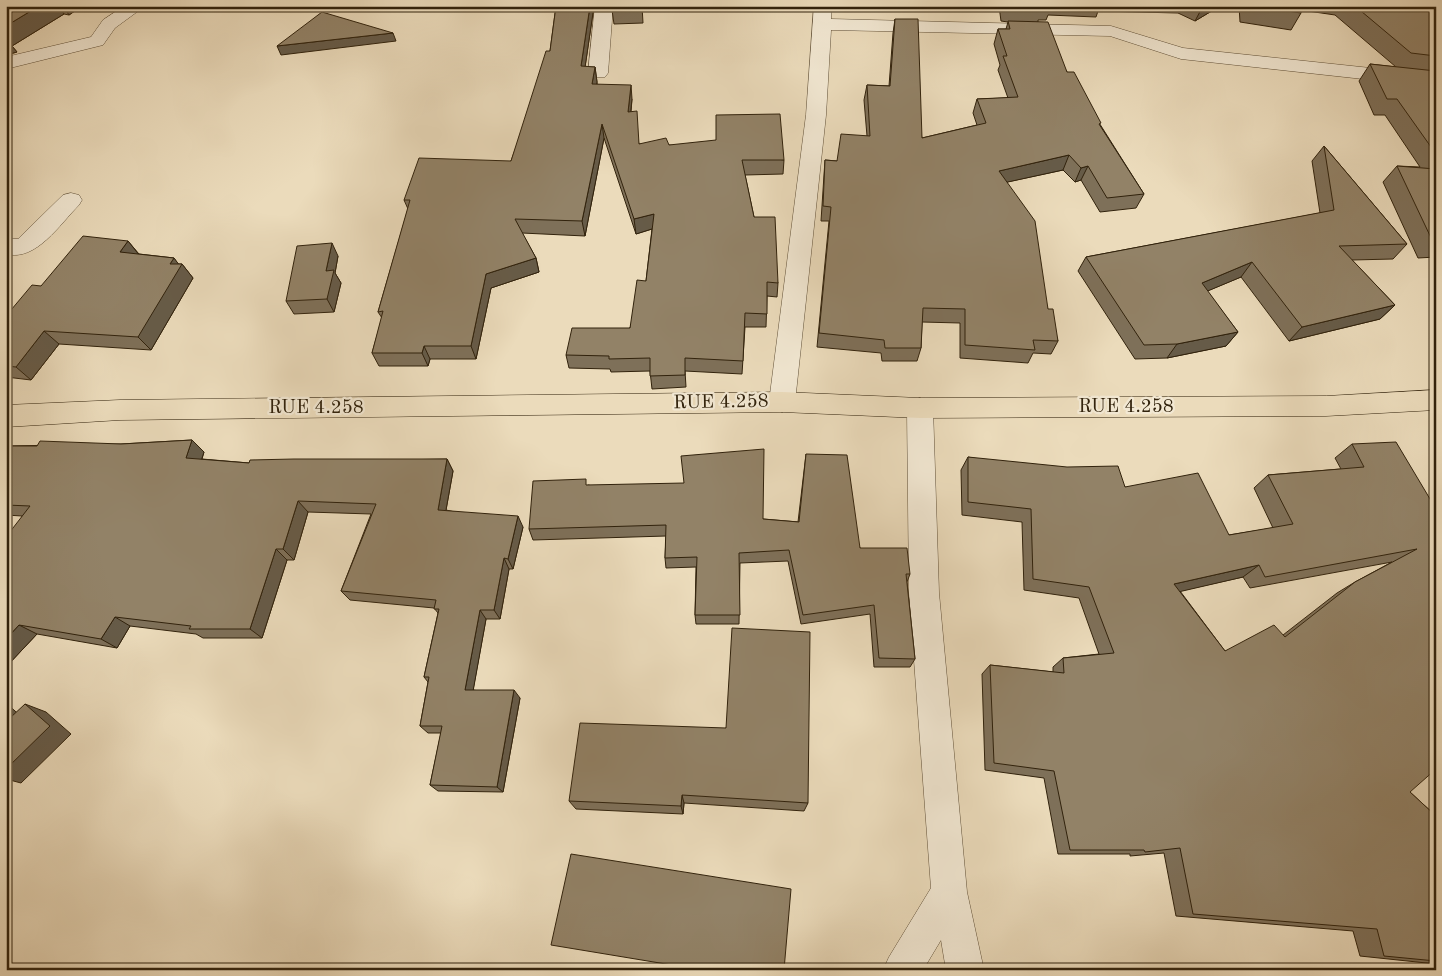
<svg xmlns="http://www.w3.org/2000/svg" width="1442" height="976" viewBox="0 0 1442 976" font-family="'Old Standard TT',serif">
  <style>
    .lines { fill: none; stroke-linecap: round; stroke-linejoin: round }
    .minor-casing { stroke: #605038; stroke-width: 1 }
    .highway-casing { stroke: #31220c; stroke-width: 1 }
    .minor { fill: #f2e8d3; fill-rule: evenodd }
    .highway { fill: #ebdbbb; fill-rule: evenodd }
    .wall { fill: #7e7059; stroke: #31220c; fill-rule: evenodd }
    .shaded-wall { fill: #665b48; stroke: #31220c }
    .building { fill: #928267; stroke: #31220c; fill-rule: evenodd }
    .labels { text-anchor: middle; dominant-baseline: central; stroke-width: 4.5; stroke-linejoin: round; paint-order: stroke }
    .street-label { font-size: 19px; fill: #31220c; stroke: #f2e8d3 }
  </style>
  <rect width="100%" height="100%" fill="#ebdbbb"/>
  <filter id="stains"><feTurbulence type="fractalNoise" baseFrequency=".004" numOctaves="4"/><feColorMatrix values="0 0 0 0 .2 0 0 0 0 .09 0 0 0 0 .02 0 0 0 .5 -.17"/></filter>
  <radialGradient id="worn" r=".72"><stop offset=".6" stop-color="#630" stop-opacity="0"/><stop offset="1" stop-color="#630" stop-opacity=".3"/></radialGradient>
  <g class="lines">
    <defs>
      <g id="minor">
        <path d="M124,6H145L115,28L103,45L6,69V57L91,37L103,20Z"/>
        <path d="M595,6H613L608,73L605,77H591L588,73Z"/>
        <path d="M814,6H832L831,19L1111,26L1183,48L1436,75V87L1181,59L1110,36L831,30L826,115L795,402L791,409L782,412L773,409L769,402L806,115Z"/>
        <path d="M71,193L79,195L82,200L79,205C60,224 36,262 6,254V238L18,239L63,195Z"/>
        <path d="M920,398L929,401L933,408L939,593L967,892L984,970H946L941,940L923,970H883L889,957L931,888L909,593L907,408L911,401Z"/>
      </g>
      <path id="highway" d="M1436,390V410L1326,416L920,418L782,412L120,420L6,427V405L120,400L782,392L920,398L1326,396Z"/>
    </defs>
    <use href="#minor" class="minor-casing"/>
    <use href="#highway" class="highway-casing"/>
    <use href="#minor" class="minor"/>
    <use href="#highway" class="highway"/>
  </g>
  <g class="wall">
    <path d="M6,6H82L69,15L64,14L12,46L17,52L6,55Z"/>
    <path d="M556,6H594L585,67H595L597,82V84L632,99L631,112L639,144L669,145L784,160L783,174L745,175L754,217L778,283L777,297L767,296L766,327H745L742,374L685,371L686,387L652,389L650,371L611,372L610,369L569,368L566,355L630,328L646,281L652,229L636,234L604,138L585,236L522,233L536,258L539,272L491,288L476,359H430L428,366H379L372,353L382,318L378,312L408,209L404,200L511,161L550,51Z"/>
    <path d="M642,6L643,23L614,24L612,10Z"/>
    <path d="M999,6H1220L1195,21L1178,13L1098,11L1096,17L1048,15L1046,20H1038V22L1067,72L1144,194L1136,208L1100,212L1081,180L1075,182L1063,170L1007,182L1058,341L1051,354L1033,353L1028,363L960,358V323L922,322L921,348L917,361H882L881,353L817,347L829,221H821L824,175L825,160L837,161L867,136L864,100L867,85L889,86L893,33L895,19L922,138L977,125L973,113L977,99L1008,98L998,70L1000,65L994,44L998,29H1006L1008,22L1001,21Z"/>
    <path d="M1239,6H1436V257L1418,258L1383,182L1397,166L1420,167L1385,115H1374L1359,81L1370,64L1396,67L1335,15L1301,10V13L1291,30L1240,22Z"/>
    <path d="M1324,146L1407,244L1393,259L1352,260L1395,305L1380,319L1289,341L1241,277L1207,291L1238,332L1226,346L1167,358L1135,359L1078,271L1086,257L1320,213L1312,161Z"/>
    <path d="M128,241L139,254L174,258L178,264H182L193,278L151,350L59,344L31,380L6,377V315L41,286Z"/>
    <path d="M338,256L335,273L341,283L334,312L294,314L286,301Z"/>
    <path d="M192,440L204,452L202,459L249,463L447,459L453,471L446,510L523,527L513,569H509L500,619H486L473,690L520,698L503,792L438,791L430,785L441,733H428L420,726L428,682L424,677L438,613L434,608L350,600L341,591L371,514L308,512L294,560H287L262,638H203L196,634L130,626L117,648L37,634L6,667L22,516L6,515V446L121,444Z"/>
    <path d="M1352,444L1436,509L1410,792L1436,816V964L1360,956L1353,931L1176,916L1164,853L1130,856V854H1058L1044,778L985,770L982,674L990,665L1053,672V667L1063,658L1099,654L1079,598L1024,590L1022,522L962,515L961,470L968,457L1125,487L1229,535L1273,528L1254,488L1268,475L1341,469L1335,458ZM1392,562L1355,582L1337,593L1283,635L1225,651L1180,591L1243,577L1250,588Z"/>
    <path d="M806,454L860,548L910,574L907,582L915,659L910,667H874L870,614L801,624L788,561L740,563L739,624H696L695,615L696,567L666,568L665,558L666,536L533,540L529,529L588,485L763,519L798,522Z"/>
    <path d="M726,728L808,803L804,811L684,803L683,814L576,809L569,801Z"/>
  </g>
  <g class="shaded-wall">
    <path d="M39,6H59L64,14L12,46L17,52L6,55V26Z"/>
    <path d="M63,6H82L69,15Z"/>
    <path d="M590,6H594L583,81L581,66Z"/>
    <path d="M1203,6H1220L1195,21Z"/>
    <path d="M393,33L396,41L281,55L277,46Z"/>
    <path d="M595,67L597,82L594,99L592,84Z"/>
    <path d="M631,85L632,99L629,127L628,112Z"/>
    <path d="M602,124L604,138L585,236L582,221Z"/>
    <path d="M1069,155L1063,170L994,185L999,171Z"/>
    <path d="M1088,166L1081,180L1075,182L1081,168Z"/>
    <path d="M654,214L655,228L636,234L634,219Z"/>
    <path d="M128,241L140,256L120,252Z"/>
    <path d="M332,243L338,256L335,273L341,283L334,312L327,299L326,271Z"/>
    <path d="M174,258L180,266L182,264L193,278L151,350L138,337L170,264Z"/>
    <path d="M536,258L539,272L491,288L476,359L471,346L486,274Z"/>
    <path d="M1252,262L1241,277L1191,298L1202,283Z"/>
    <path d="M1395,305L1380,319L1289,341L1302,327Z"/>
    <path d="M44,331L59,344L31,380L16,367Z"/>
    <path d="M1238,332L1226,346L1167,358L1177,344Z"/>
    <path d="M424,346L430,359L428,366L422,353Z"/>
    <path d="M192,440L204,452L198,470L186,458Z"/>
    <path d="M447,459L453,471L444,521L438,510Z"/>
    <path d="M298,501L308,512L294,560L283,549Z"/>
    <path d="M518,516L523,527L513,569L508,559Z"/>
    <path d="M276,549L287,560L262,638L250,629Z"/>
    <path d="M504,558L509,569L500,619L494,610Z"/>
    <path d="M1259,565L1243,577L1161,596L1174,584Z"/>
    <path d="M480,610L486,619L472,697L465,690Z"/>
    <path d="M115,617L130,626L117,648L101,639Z"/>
    <path d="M19,625L37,634L6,667V639Z"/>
    <path d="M514,690L520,698L503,792L497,787Z"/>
    <path d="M6,703L32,726L10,718L6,714Z"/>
    <path d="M25,704L46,712L71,734L21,783L6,779V769Z"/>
    <path d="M682,795L684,803L683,814L681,806Z"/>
    <path d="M6,800L11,803L6,809Z"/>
  </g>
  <g class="building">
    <path d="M6,6H39L6,26Z"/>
    <path d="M556,6H590L581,66L595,67L592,84L631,85L628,112L637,111L639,144L666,138L669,145L716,140V115L780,114L784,160H742L754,217H775L778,283L767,282V314L745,313L743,361L685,358V375L650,376V358L609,359V356L566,355L572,328H630L637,280L646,281L654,214L634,219L602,124L582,221L515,219L536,258L486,274L471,346H424L422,353H372L383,311L378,312L410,200H404L419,158L511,161L546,51H550Z"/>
    <path d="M612,6H642V8L612,10Z"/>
    <path d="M1253,6H1300L1301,13Z"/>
    <path d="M1355,6H1436V56L1411,53Z"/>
    <path d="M322,12L393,33L277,46Z"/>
    <path d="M895,19H918L922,138L986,123L977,99L1018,97L1003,56H1007L998,29H1010L1008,21L1048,22L1067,72H1074L1101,123L1099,124L1144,194L1107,198L1088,166L1081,168L1069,155L999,171L1035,221L1048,309H1053L1058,341L1033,340L1035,350L965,345V309L923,308L921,348H885L884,340L819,333L831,207L823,206L825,160L837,161L841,134L870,136L867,85L890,86Z"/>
    <path d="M1370,64L1436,71V154L1397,99H1387Z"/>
    <path d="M1324,146L1407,244L1339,246L1395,305L1302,327L1252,262L1202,283L1238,332L1177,344L1144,345L1086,257L1334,210Z"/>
    <path d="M1397,166L1436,169V242H1433Z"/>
    <path d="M83,236L128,241L120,252L174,258L170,264H182L138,337L44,331L16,367L6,366V316L32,285L41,286Z"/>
    <path d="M332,243L326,271L334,270L327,299L286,301L297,246Z"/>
    <path d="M192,440L186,458L249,463L250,460L294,459H447L438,510L518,516L508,559L504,558L494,610H480L465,690H514L497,787L430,785L442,726H420L429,677H424L439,609H434L436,600L341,591L376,504L298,501L283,549H276L250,629H189L191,626L115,617L101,639L19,625L6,639V537L30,506L6,505V446H37L40,441L121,444Z"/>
    <path d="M1396,442L1436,509V769L1410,792L1436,816V961L1384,956L1377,929L1193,914L1180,848L1145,852L1144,850H1070L1054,771L994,763L990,665L1064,673L1063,658L1114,653L1089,587L1033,579L1031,509L968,502V457L1067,467L1118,466L1125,487L1198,473L1229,535L1293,524L1268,475L1364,467L1352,444ZM1417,549L1355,582L1285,637L1274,625L1225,651L1174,584L1259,565L1265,577Z"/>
    <path d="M764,449L763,519L799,522L806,454L847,455L860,548H907L910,574H906L915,659L879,658L874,605L803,615L789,550L739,553L740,615H695L697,557L665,558L666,525L529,529L533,481L586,479V485L684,483L681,456Z"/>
    <path d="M732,628L810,632L808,803L682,795L681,806L569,801L580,723L726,728Z"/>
    <path d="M25,704L50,726L6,769V714L10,718Z"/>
    <path d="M571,854L791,889L784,970H684V967L551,945Z"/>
  </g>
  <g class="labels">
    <g class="street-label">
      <text transform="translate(721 403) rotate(-1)">RUE 4.258</text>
      <text x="1126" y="407">RUE 4.258</text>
      <text x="316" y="408">RUE 4.258</text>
    </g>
  </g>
  <rect width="1442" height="976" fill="none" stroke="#ebdbbb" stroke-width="25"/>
  <rect x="8" y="8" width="1427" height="961" fill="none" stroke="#31220c" stroke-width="2.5"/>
  <rect x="12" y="12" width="1417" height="951" fill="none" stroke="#31220c"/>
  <rect width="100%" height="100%" filter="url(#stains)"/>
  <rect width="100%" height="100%" fill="url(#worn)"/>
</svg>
